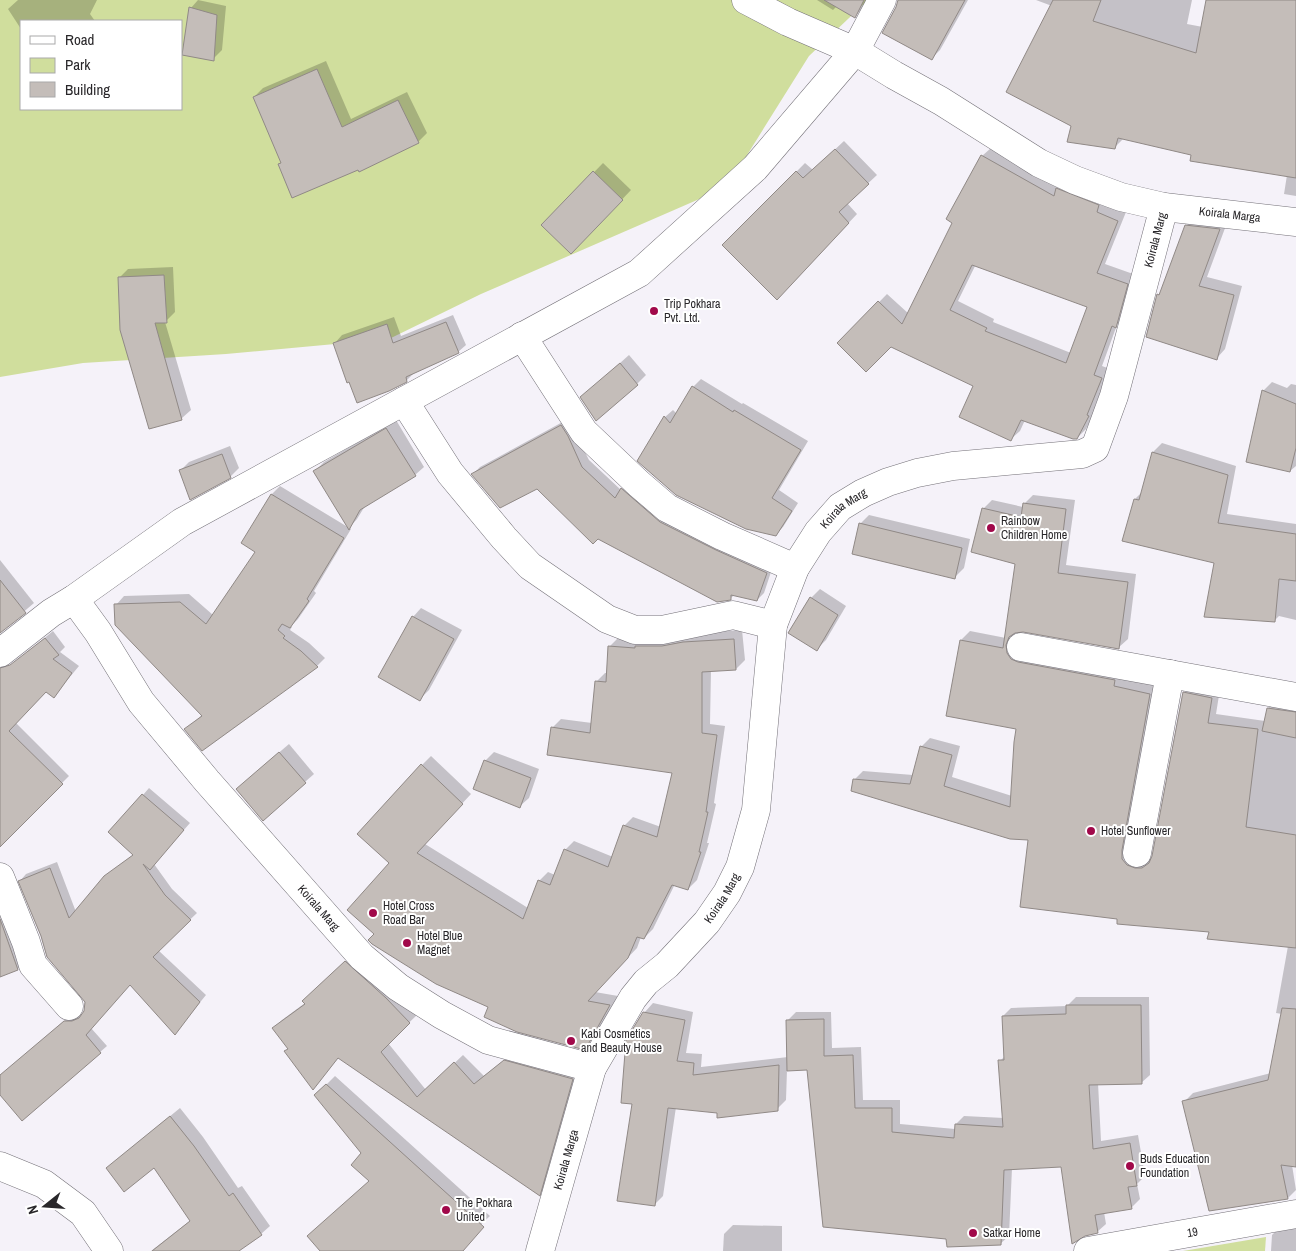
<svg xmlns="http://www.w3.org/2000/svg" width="1296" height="1251" viewBox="0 0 1296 1251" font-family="'Archivo Narrow',sans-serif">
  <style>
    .green { fill: #d0de9d; fill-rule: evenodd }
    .shadow { fill: #0003; fill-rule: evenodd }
    .building { fill: #c4bdb9; stroke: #908986; fill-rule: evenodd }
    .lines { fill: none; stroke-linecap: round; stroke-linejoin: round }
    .minor-casing { stroke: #747178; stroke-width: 29 }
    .minor { stroke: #fff; stroke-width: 28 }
    .poi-dot { fill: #a1094a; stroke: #fff; stroke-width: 2 }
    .labels { text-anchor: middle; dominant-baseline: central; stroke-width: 4; stroke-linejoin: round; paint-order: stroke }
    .street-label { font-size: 12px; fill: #29272a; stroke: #fff }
    .poi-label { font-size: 12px; fill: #29272a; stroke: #fff; text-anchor: start }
  </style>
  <rect width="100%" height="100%" fill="#f5f2f9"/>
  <g class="green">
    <path d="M0,0H868L809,56L727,187L481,294L389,339L226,354L83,363L0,377ZM21,21H181V109H21Z"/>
    <path d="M1266,1237L1265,1251H1183Z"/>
  </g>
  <g class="shadow">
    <path d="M18,0H97L90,14L95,21H21V29L8,9Z"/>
    <path d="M198,0L226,6L222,50L213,59L191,8Z"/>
    <path d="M817,0H867L864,7L855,16L837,6L833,10Z"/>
    <path d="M899,0H968L940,50L931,59L897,8Z"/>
    <path d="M1036,0H1192L1187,24L1224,31L1232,0H1296V196L1284,194L1287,175L1124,138L1114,148L1072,125L1052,6Z"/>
    <path d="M326,61L351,119L407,92L427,133L418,142L359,168L282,162L254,97L263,88Z"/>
    <path d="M844,141L877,175L847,203L857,214L786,290L724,245L805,163L813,170Z"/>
    <path d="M991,148L1126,212L1105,264L1136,275L1124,317L1117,325L1102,366L1110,369L1095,406L1097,407L1086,429L1077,438L1025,420L1020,431L1011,439L975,385L890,346L839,343L887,294L909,314L953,222L982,156ZM976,264L1089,306L1071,353L993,322L994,319L958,301Z"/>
    <path d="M603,163L631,190L580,244L543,225Z"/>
    <path d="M1195,217L1228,220L1207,277L1242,286L1225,349L1217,358L1158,295L1161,292L1186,226Z"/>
    <path d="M173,267L175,312L165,322L191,410L182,418L150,427L119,278L128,269Z"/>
    <path d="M453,315L466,345L458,352L414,373L406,381L335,343L342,335L394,317L401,336Z"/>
    <path d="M629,355L646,375L637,384L591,389Z"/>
    <path d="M701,379L742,404L743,403L808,441L779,490L798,503L783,527L775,535L639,461L665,417L673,410L677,414L693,387Z"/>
    <path d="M1272,382L1287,388L1291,384L1296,385V466L1290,471L1263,391Z"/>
    <path d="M568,419L589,460L621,490L629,482L773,566L764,593L757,600L735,594L730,599L537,487L473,474L480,467Z"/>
    <path d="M396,420L424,467L415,475L365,506L357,519L349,528L315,471L324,462Z"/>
    <path d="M1162,443L1236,466L1227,514L1296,524V620L1279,616L1275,620L1215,562L1135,499L1143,491L1153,452Z"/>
    <path d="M230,446L239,468L230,477L181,470L189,462Z"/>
    <path d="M280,486L351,529L314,591L316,593L298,619L291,626L292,627L290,630L309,643L325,658L317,666L186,729L203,714L116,605L124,596L189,594L213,615L257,551L243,543L272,494Z"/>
    <path d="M1033,495L1075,500L1066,565L1136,574L1128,639L1118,648L1023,630L1016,631L1014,635L1015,643L1159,685L1144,860L1152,859L1184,693L1193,684L1220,689L1216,714L1265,721L1268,708L1277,699L1296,703V1166L1292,1165L1296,1190L1288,1198L1184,1102L1193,1093L1271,1073L1282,1014L1276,1013L1288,946L1210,931L1118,918L1029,839L854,780L863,771L913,775L921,747L930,738L960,746L952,777L1012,796L1018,728L961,640L970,631L1006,638L1016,563L983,509L992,500L1023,507L1024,504Z"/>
    <path d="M869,515L970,539L964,568L955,577L860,524Z"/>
    <path d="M0,560L34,603L0,632Z"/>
    <path d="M820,589L846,606L826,640L817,649L811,598Z"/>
    <path d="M421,608L462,630L429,690L420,699L413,617Z"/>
    <path d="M742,630L745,660L736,669L711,670L710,724L725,726L714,803L716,804L707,843H709L697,880L688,889L675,884L653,929L644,938L641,937L637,948L595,992L618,996L593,1039L584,1048L490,1006L375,934L391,863L422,765L431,756L471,794L425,844L528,908L539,881L548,872L555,875L565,850L574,841L613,857L624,826L633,817L661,827L674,772L552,728L561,719L592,723L596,682L605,673H608L609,647L618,638Z"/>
    <path d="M53,631L65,647L60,652L79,666L54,696L46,690L16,723L69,776L0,845V686L13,664Z"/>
    <path d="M289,744L314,774L263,819L247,780Z"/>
    <path d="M494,752L539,769L529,798L520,806L485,761Z"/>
    <path d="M149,788L190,823L154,864L172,889L197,913L158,950L206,995L175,1033L131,983L91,1028L107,1046L23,1119L0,1093V1076L71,1015H79L84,1013L92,996L42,936L20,881L26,874L57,862L76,912L105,877L134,854L143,795Z"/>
    <path d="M0,894L25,962L18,969L0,976Z"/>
    <path d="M354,954L418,1014L388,1043L426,1090L463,1055L484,1076L513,1053L580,1071L548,1186L539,1194L339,1057L313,1088L289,1048L274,1028L282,1020L305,1003L312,992Z"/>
    <path d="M1076,997H1149L1150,1075L1141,1083H1098L1101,1141L1138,1135L1145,1176L1137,1184L1140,1199L1131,1208L1104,1212L1106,1224L1097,1232L1062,1165L1012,1168L1009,1236L1000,1244L947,1238L808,1069L787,1070L786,1100L777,1109L718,1111L676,1107L663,1196L654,1205L634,1103L644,1013L653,1003L693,1012L686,1053L702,1054L701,1067L788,1057L787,1021L796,1012H831L832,1048L861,1047L863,1100H900V1124L955,1129L956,1124L964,1116L1004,1118L1000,1061L1005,1056L1003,1016L1011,1008L1067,1006Z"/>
    <path d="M335,1076L490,1216L452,1251H322L308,1236L371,1181L362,1153L316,1095Z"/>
    <path d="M180,1108L203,1137L238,1188L242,1186L270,1226L261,1234L237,1251H151L191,1220L154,1166L107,1168Z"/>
    <path d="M1296,1223V1251H1271L1272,1235L1281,1226Z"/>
    <path d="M733,1225L782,1226V1251H723L724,1234Z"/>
  </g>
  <g class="building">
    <path d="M824,0H864L855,18Z"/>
    <path d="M898,0H965L932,60L882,33L896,7Z"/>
    <path d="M1053,0H1101L1093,21L1196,53L1206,0H1296V178L1190,161L1191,155L1118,138L1115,149L1067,142L1071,126L1006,92Z"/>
    <path d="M189,7L217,15L214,61L182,55Z"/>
    <path d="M317,69L342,127L398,100L419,143L359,172L358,170L292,198L278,164L281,163L253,97Z"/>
    <path d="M835,149L869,184L839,212L849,223L777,300L722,245L796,171L803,178Z"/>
    <path d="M981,155L1054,196L1056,188L1099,205L1097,212L1118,221L1097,273L1128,284L1116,328L1112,326L1094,375L1102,378L1087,415L1089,416L1077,439H1073L1021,420L1011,441L959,417L973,386L891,347L866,372L837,343L878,301L902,324L952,223L946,219ZM972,265L1087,307L1066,363L985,331L987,328L950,310Z"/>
    <path d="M593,171L623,200L571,254L541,225Z"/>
    <path d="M1185,225L1220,229L1199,286L1234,295L1217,360L1146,337L1157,294L1159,295Z"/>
    <path d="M164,275L167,323H155L182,420L149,429L120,330L118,277Z"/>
    <path d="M446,322L459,353L406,377L407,382L389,391L357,403L349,382L347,383L333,343L387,324L393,343Z"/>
    <path d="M620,363L638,385L596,421L580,397Z"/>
    <path d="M692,386L733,412L734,410L801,450L772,498L792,511L776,536L746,529L676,495L637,461L664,416L670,423Z"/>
    <path d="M1262,390L1296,404V448L1290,472L1246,462Z"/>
    <path d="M561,425L568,436L582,467L615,498L621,488L660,522L716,550L767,573L757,601L731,595V600L717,602L598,539L593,544L537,489L500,508L471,474Z"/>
    <path d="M386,428L416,476L360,510L349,530L313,471Z"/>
    <path d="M1152,452L1228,475L1218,523L1296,534V581L1279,579L1275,622L1204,617L1214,563L1122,541L1134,499L1139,500Z"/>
    <path d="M222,454L231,478L190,500L179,470Z"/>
    <path d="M271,494L344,538L307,599L309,601L290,628L282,624L278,630L285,636L283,638L301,651L318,667L202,751L184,729L202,716L115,625L114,604L180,602L206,624L255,552L241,543Z"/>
    <path d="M1023,503L1066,509L1058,573L1128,582L1119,649L1023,632L1015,633L1009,637L1006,645L1007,653L1011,659L1018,662L1115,680L1114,686L1150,694L1122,850V859L1127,865L1135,868H1142L1149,863L1152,856L1183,692L1212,698L1208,723L1258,729L1246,827L1296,835V948L1207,939L1209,932L1117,924V919L1020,907L1028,840L1010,839L851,791L853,779L910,784L920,746L952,755L944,786L1010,807L1014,742L1016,729L946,716L960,640L1003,648L1015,564L971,552L982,508L1021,517Z"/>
    <path d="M859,523L962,548L955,579L852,554Z"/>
    <path d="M0,580L26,613L0,633Z"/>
    <path d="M810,597L838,615L817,651L788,633Z"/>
    <path d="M412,616L454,639L420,701L378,677Z"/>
    <path d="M45,638L59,655L53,659L72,673L54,698L46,692L9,731L63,784L0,847V668L10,665Z"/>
    <path d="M734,639L736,670L702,672V733L717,735L706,812H708L699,852H701L688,890L672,885L644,939L637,937L628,958L588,1001L610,1005L585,1050L517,1032L484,1017L488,1007L436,984L372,944L368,940L374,934L347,910L389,863L357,834L421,764L463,804L417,853L523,919L538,880L550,885L564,849L608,867L623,825L657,837L672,773L547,755L551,727L590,733L595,681L606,682L608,646L635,648V646H662L683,642Z"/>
    <path d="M1267,708L1296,712V738L1262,731Z"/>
    <path d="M279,752L306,783L263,821L236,789Z"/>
    <path d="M484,760L531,778L520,808L473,789Z"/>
    <path d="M142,794L184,830L150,870L143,864L165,895L191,920L153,957L200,1002L175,1035L130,985L86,1035L101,1053L22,1121L0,1095V1075L64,1021H72L79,1018L84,1011L85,1002L47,957L41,936L18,881L50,868L69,918L104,876L133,855L108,832Z"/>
    <path d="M0,919L18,970L0,977Z"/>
    <path d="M345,961L386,998L410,1023L381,1052L417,1097L454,1062L474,1084L504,1060L573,1079L540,1196L338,1058L313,1090L284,1051L288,1049L272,1028L305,1004L302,1001Z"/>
    <path d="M1066,1005H1141L1142,1084L1089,1085L1093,1149L1130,1143L1137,1186L1128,1187L1132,1209L1095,1215L1098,1233L1085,1236L1072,1244L1061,1167L1004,1170L1001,1245L947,1247L946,1239L823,1227L807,1070L787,1071L786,1020L824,1019V1056L853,1055L855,1108H892V1132L954,1138L955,1124L1003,1127L998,1060H1004L1002,1016L1066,1014Z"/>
    <path d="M1282,1008L1296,1009V1167L1281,1165L1288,1199L1209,1211L1182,1101L1268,1080Z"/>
    <path d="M643,1012L685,1020L677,1061L694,1063L693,1075L779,1065L778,1111L717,1118V1113L668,1108L655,1206L617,1201L632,1104L621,1103L626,1040Z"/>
    <path d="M326,1084L484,1227L463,1251H320L307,1236L369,1181L351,1165L361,1153L314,1095Z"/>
    <path d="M170,1116L194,1146L229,1196L233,1193L262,1235L239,1251H152L190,1221L154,1168L124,1192L106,1168Z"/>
  </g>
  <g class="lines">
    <defs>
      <g id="minor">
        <path id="s1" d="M746,0L788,22L855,51L894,75L941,101L1039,163L1075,180L1121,197L1164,207L1296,222"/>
        <path d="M522,336L584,432L639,484L667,508L722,536L795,568"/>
        <path d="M404,401L450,473L504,538L530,566L607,619L635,630H662L733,615L773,625"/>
        <path id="s2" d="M74,599L98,632L141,702L207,781L362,957L398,987L442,1015L488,1040L592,1068"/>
        <path d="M1021,647L1296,697"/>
        <path d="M0,653L51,613L74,599L182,522L639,273L755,168L855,51L882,0"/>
        <path d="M1137,853L1170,674"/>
        <path d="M0,877L26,942L33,965L69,1006"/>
        <path d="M0,1166L44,1184L83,1213L109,1251"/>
        <path id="s3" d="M540,1251L592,1068L633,998L646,982L667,965L707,922L727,893L740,867L756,810L773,625L795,568L818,532L840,507L863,493L888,482L917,473L953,466L1082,454L1095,448L1114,396L1164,207"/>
        <path id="s4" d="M1088,1251L1296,1214"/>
      </g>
    </defs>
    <use href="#minor" class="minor-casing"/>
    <use href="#minor" class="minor"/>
  </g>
  <g class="poi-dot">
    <circle cx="654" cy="311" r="5"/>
    <circle cx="991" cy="528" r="5"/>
    <circle cx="1091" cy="831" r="5"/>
    <circle cx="373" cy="913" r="5"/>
    <circle cx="407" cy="943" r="5"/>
    <circle cx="571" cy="1041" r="5"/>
    <circle cx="1130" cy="1166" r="5"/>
    <circle cx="446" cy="1210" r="5"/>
    <circle cx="973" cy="1233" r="5"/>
  </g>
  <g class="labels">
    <g class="street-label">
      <text stroke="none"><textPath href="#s1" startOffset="535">Koirala Marga</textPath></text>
      <text stroke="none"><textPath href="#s3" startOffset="1306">Koirala Marg</textPath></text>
      <text stroke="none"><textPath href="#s3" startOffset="826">Koirala Marg</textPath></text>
      <text stroke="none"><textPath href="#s3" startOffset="406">Koirala Marg</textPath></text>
      <text stroke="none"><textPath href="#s2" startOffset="395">Koirala Marg</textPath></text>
      <text stroke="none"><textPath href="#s3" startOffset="95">Koirala Marga</textPath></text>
      <text stroke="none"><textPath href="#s4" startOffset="106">19</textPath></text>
    </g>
    <g class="poi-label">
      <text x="664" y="304">Trip Pokhara<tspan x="664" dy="14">Pvt. Ltd.</tspan></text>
      <text x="1001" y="521">Rainbow<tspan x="1001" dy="14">Children Home</tspan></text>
      <text x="1101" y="831">Hotel Sunflower</text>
      <text x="383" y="906">Hotel Cross<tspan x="383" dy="14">Road Bar</tspan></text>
      <text x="417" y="936">Hotel Blue<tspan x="417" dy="14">Magnet</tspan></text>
      <text x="581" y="1034">Kabi Cosmetics<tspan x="581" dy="14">and Beauty House</tspan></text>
      <text x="1140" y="1159">Buds Education<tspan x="1140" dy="14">Foundation</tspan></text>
      <text x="456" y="1203">The Pokhara<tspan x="456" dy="14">United</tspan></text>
      <text x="983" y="1233">Satkar Home</text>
    </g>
  </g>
  <rect x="20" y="20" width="162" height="90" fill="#ffffff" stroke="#a9a9aa"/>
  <rect x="30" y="36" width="25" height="8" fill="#ffffff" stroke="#a9a9aa"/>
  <text x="65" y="45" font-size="15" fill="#29272a">Road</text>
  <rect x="30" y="58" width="25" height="15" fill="#d0de9d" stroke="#a9a9aa"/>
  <text x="65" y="70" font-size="15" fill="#29272a">Park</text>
  <rect x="30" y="82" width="25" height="15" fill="#c4bdb9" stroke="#a9a9aa"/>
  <text x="65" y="95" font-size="15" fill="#29272a">Building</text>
  <g transform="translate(45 1206) rotate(253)" stroke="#ffffff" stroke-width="4" paint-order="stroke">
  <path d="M0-4L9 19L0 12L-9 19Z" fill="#29272a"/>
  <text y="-8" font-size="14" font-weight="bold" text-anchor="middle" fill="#29272a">N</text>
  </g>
</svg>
